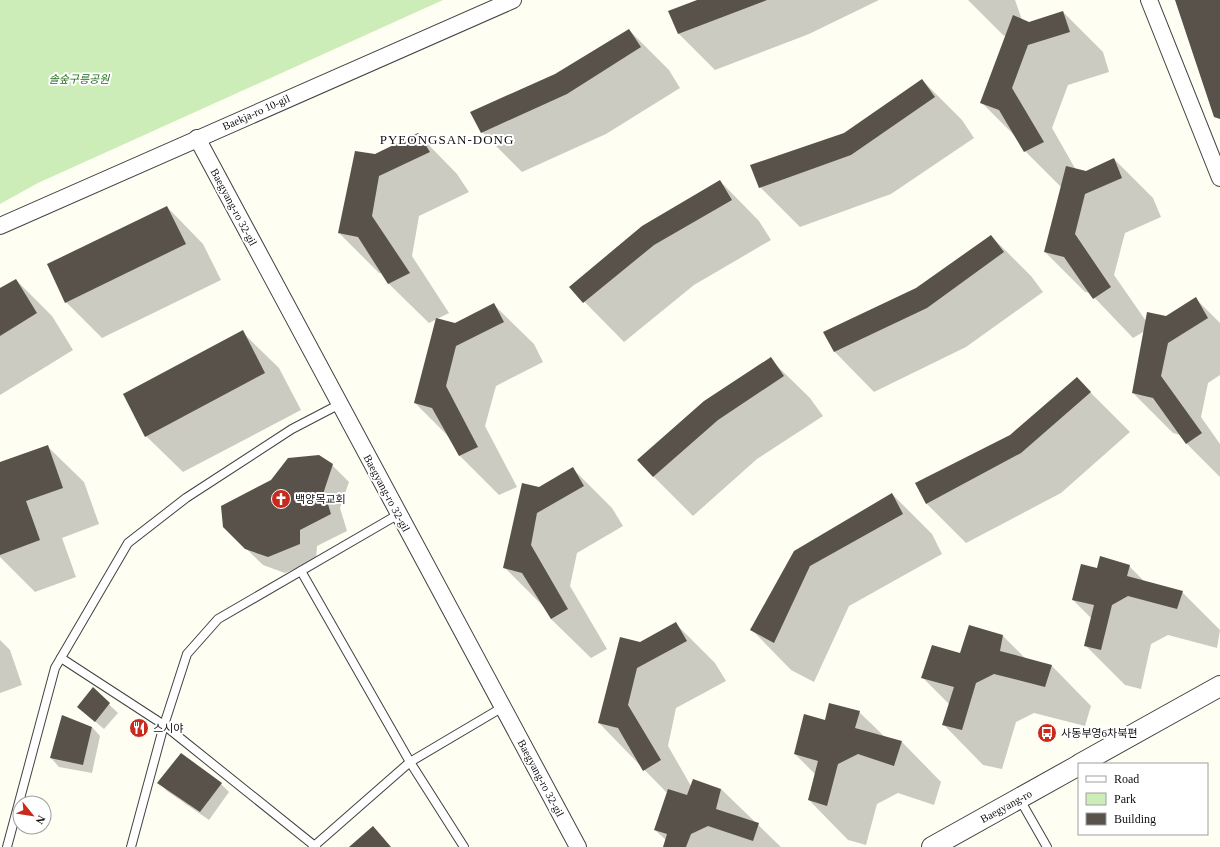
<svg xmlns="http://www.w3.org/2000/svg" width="1220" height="847" viewBox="0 0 1220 847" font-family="'Times New Roman','Noto Sans KR',serif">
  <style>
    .green { fill: #cdedb8 }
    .shadow { fill: #0003 }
    .building { fill: #59524b }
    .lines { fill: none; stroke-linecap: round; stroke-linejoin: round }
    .service-casing { stroke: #424242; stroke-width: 10 }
    .minor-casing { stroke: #424242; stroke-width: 18 }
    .tertiary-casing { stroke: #424242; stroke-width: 22 }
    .service { stroke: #fff; stroke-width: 8 }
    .minor { stroke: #fff; stroke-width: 16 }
    .tertiary { stroke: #fff; stroke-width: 20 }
    .labels { text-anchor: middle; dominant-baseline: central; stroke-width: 4; stroke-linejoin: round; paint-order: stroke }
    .park-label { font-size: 11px; font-style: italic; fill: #226c1b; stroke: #fff }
    .street-label { font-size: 11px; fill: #0f0f0f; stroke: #fff }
    .poi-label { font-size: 11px; fill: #0f0f0f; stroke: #fff; text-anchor: start }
    .quarter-label { font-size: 13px; letter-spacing: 1px; fill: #0f0f0f; stroke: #fff }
  </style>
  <rect width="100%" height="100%" fill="#fffef2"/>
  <path class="green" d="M0,0H443L38,183L0,204Z"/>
  <g class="shadow">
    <path d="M699,0H879L809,34L715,70L678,33Z"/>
    <path d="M968,0H1015L1022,20L1029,23L1063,12L1103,52L1109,72L1068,85L1052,128L1076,170L1086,172L1114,159L1153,198L1161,217L1125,233L1114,275L1146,321L1167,317L1195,298L1220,323V375L1208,383L1201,417L1220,444V477L1186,443L1180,435L1173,433L1133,393L1145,331L1133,338L1090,293L1085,292L1045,252L1062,188L1025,151L1018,139L981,102L1006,35L1004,36Z"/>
    <path d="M629,30L669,70L680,88L606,134L522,172L482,132Z"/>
    <path d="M922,80L962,120L974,138L891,194L800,227L760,187L845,134Z"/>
    <path d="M418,134L457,174L469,192L419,216L412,256L449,313L429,323L389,284L382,273H379L339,233L375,155Z"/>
    <path d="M720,181L759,221L771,240L694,285L624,342L570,287Z"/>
    <path d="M167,207L203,244L221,280L102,338L66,302Z"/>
    <path d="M991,236L1031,276L1043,292L966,347L874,392L835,352L824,333L917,289Z"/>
    <path d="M16,280L52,316L73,350L0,395V290Z"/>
    <path d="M494,305L534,344L543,362L496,386L485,426L517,487L499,495L459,455L449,437L415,403L455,324Z"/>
    <path d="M242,332L279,368L301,410L183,472L146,436Z"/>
    <path d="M770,359L810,398L823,416L757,459L693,516L653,476Z"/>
    <path d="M1077,379L1130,432L1061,493L966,543L926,503L1011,436Z"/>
    <path d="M47,446L84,482L99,524L62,538L76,577L35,592L0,557V463Z"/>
    <path d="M332,465L349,482L340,508L347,531L317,546L316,560L285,573L263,565L224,527Z"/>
    <path d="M572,468L612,508L623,526L577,553L570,586L607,649L591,658L551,619L544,607L504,567L539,488Z"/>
    <path d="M892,494L932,534L942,554L849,606L814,682L791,670L752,630L795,552Z"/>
    <path d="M1129,566L1145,582L1182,592L1220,630L1217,648L1168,635L1151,644L1141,689L1125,685L1085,645L1092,619L1073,600L1097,569Z"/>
    <path d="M676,624L715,663L726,681L676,708L668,746L691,786L721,789L781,847H664L666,840L655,830L668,794L599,723L640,643Z"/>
    <path d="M1003,636L1026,659L1052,666L1091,706L1085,726L1034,713L1016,722L1002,769L983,765L944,725L950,705L922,677L961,654Z"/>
    <path d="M0,640L10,650L22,685L0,693Z"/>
    <path d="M93,689L118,713L104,729L78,707Z"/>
    <path d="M859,712L885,737L902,742L941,782L934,805L898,793L877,804L866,845L848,840L809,800L815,774L795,754L826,721Z"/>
    <path d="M92,727L100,736L92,773L59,767L51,758Z"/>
    <path d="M159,783L221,784L229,792L209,820L167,791Z"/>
  </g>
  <g class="building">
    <path d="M697,0H767L678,34L668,11Z"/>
    <path d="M1175,0H1220V119L1214,117Z"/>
    <path d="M1063,11L1070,32L1028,45L1012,88L1044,142L1024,152L999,110L980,103L1013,15L1029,22Z"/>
    <path d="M629,29L641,47L567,94L481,133L470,112L555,74Z"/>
    <path d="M922,79L935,97L851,155L759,188L750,165L844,133Z"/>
    <path d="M418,133L430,152L379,176L372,216L410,273L388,284L358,237L338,233L355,151L375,154Z"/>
    <path d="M1114,158L1122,178L1085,194L1075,234L1111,287L1093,299L1064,257L1044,252L1066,166L1086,171Z"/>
    <path d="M720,180L732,200L654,245L583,303L569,287L642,226Z"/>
    <path d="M167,206L186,244L65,303L47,264Z"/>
    <path d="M991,235L1004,252L927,308L834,352L823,332L916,288Z"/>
    <path d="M16,279L37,313L0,336V288Z"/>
    <path d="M1196,297L1208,318L1168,343L1161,376L1202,433L1186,444L1153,398L1132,393L1147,312L1166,316Z"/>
    <path d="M494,303L504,322L456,346L446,386L478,447L459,456L432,408L414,403L436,318L455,323Z"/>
    <path d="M243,330L265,373L145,437L123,394Z"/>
    <path d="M771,357L784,376L718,420L653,477L637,460L704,401Z"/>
    <path d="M1077,377L1091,392L1021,453L926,504L915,483L1010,435Z"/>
    <path d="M48,445L63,488L26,501L40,540L0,555V462Z"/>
    <path d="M319,455L333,464L324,491L331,514L300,530V544L268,557L245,549L223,527L221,506L271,480L288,458Z"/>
    <path d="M573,467L584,486L537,513L531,545L568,609L551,619L522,573L503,568L522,483L539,487Z"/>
    <path d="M892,493L903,514L810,566L774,643L750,630L794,551Z"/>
    <path d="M1100,556L1130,565L1127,576L1183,591L1177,609L1128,596L1112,605L1101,650L1084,646L1094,605L1072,600L1081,564L1097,568Z"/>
    <path d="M676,622L687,641L637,668L628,705L661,760L643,771L618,728L598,723L620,637L640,642Z"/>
    <path d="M969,625L1003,635L1000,651L1052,665L1045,687L994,674L976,683L962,730L942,725L954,687L921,678L932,645L960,653Z"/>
    <path d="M93,687L110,703L95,722L77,707Z"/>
    <path d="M829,703L860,711L855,728L902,741L894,766L858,754L838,764L827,806L808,800L818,761L794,754L804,714L825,720Z"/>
    <path d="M62,715L92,727L83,765L50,758Z"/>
    <path d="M181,753L222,783L200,812L157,783Z"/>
    <path d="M693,779L721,789L716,809L759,823L753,841L708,826L691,834L686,847H663L667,834L654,830L668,789L687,795Z"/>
    <path d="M373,826L391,847H349Z"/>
  </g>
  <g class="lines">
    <defs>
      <g id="service">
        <path d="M301,571L410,762L464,847"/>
        <path d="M61,658L164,725L316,847"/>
        <path d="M1019,798L1047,847"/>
        <path d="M7,847L55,668L128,543L186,498L292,429L340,404"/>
        <path d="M131,847L164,725L187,654L218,619L399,514"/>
        <path d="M313,847L410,762L503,707"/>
      </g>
      <g id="minor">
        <path d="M1149,0L1220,178"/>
        <path d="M197,138L578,847"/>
        <path d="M0,226L513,0"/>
      </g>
      <g id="tertiary">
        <path d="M1080,764L1220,686"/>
        <path d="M932,847L1079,765"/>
      </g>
    </defs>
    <use href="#service" class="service-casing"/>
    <use href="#minor" class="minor-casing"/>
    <use href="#tertiary" class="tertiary-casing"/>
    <use href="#service" class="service"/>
    <use href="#minor" class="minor"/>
    <use href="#tertiary" class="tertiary"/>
  </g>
  <defs>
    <symbol id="church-disc" viewBox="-11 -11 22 22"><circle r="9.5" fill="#c92a1e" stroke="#fff"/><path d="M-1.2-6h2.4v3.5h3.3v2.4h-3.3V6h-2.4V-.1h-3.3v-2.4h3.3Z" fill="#fff"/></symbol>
    <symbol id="restaurant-disc" viewBox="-11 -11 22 22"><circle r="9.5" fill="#c92a1e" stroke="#fff"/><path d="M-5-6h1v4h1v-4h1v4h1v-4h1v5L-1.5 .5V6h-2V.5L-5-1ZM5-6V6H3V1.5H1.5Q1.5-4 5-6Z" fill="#fff"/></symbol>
    <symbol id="bus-disc" viewBox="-11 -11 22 22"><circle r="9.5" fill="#c92a1e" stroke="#fff"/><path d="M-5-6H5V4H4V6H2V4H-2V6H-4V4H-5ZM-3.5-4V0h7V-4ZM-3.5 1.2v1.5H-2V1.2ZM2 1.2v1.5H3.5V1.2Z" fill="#fff"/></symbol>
  </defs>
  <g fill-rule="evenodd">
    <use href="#church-disc" x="270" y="488" width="22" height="22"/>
    <use href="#restaurant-disc" x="128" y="717" width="22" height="22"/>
    <use href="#bus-disc" x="1036" y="722" width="22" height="22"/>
  </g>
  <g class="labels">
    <g class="park-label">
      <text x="79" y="79">솔숲구릉공원</text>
    </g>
    <g class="street-label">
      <text transform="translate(256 112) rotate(-24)">Baekja-ro 10-gil</text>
      <text transform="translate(234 207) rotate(62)">Baegyang-ro 32-gil</text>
      <text transform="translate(387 493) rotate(62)">Baegyang-ro 32-gil</text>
      <text transform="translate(541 778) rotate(62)">Baegyang-ro 32-gil</text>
      <text transform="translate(1006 806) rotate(-29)">Baegyang-ro</text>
    </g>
    <g class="poi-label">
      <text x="295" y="499">백양목교회</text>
      <text x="153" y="728">스시야</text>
      <text x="1061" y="733">사동부영6차북편</text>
    </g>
    <g class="quarter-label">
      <text x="447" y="139">PYEONGSAN-DONG</text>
    </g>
  </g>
  <rect x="1078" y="763" width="130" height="72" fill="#ffffff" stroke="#9f9f9f"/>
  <rect x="1086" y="776" width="20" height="6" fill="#ffffff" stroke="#9f9f9f"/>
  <text x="1114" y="783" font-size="12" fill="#0f0f0f">Road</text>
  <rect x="1086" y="793" width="20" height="12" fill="#cdedb8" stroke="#9f9f9f"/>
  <text x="1114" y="803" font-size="12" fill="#0f0f0f">Park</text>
  <rect x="1086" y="813" width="20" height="12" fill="#59524b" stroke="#9f9f9f"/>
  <text x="1114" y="823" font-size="12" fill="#0f0f0f">Building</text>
  <g transform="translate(32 815) rotate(120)"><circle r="19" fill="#ffffff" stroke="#9f9f9f"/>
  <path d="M0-3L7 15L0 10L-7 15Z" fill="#c92a1e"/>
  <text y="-6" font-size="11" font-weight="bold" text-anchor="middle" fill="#0f0f0f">N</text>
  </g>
</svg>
